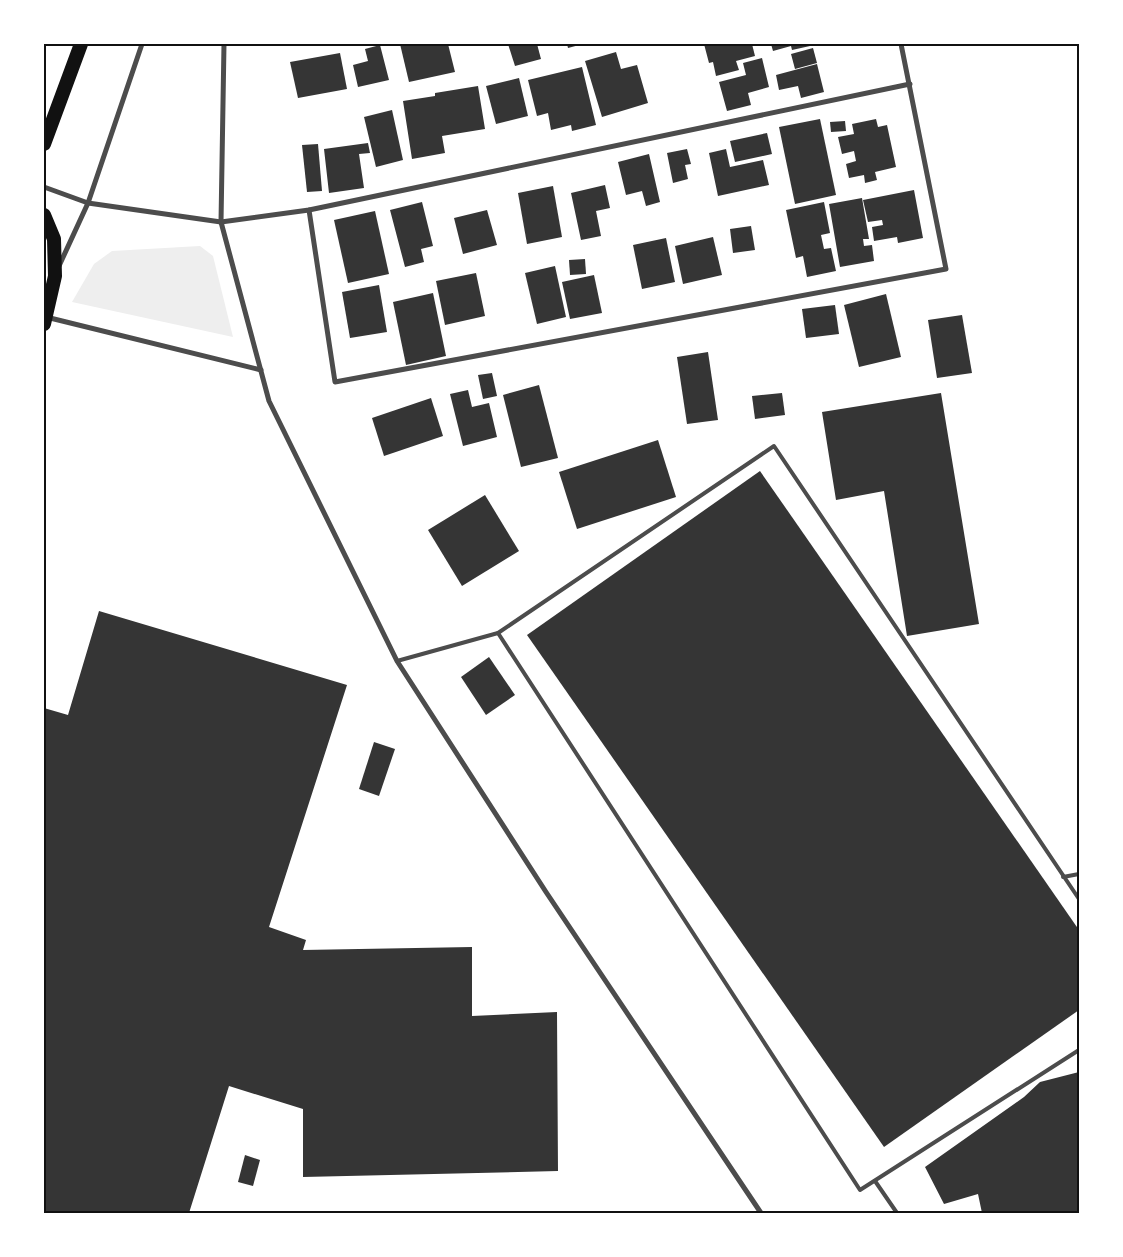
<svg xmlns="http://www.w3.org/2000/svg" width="1123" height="1257" viewBox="0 0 1123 1257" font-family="'Asap Condensed',sans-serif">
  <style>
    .green { fill: #eee }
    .building { fill: #353535 }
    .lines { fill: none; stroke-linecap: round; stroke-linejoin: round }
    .service { stroke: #4c4c4c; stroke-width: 4 }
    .minor { stroke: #4c4c4c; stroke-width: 5 }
    .trunk { stroke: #111; stroke-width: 14 }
    .neatline { fill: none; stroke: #111; stroke-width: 2 }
  </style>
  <rect width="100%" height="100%" fill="#fff"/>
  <path class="green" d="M200,246L213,256L233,337L72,302L94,264L112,251Z"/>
  <g class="building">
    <path d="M400,44H448L455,72L409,82Z"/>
    <path d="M508,44H537L541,59L515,66Z"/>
    <path d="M567,44H583L568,48Z"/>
    <path d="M704,44H752L755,56L736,61L739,70L716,76L713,62L709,63Z"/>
    <path d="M771,44H809L810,46L792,50L791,46L773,51Z"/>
    <path d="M380,45L389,80L358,87L353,65L368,61L365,49Z"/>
    <path d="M813,48L817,63L795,69L791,54Z"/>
    <path d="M616,52L621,69L637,65L648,103L602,117L585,61Z"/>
    <path d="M340,53L347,89L298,98L290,62Z"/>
    <path d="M762,58L769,87L748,93L751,105L727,111L719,82L746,75L743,63Z"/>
    <path d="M817,64L824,92L801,98L798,86L779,90L776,75Z"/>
    <path d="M582,67L596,125L572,131L571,125L551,130L548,113L537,116L528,80Z"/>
    <path d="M519,78L528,116L496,124L486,86Z"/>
    <path d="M478,86L485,129L442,136L445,153L412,159L403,101L435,96V93Z"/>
    <path d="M392,110L403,160L376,167L364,117Z"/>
    <path d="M820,119L836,195L795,204L779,127Z"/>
    <path d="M876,119L878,127L887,125L896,167L875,172L877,180L865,183L864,175L849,178L846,164L856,161L854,151L842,154L838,137L854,134L852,124Z"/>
    <path d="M845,121L846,131L831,132L830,122Z"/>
    <path d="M767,133L772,154L735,162L730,141Z"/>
    <path d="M368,143L370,153L359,154L364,188L329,193L324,149Z"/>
    <path d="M318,144L322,191L307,192L302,145Z"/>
    <path d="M687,149L691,164L685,165L688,179L673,183L667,153Z"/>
    <path d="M726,149L730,167L763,160L769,185L718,196L709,153Z"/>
    <path d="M649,154L660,202L646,206L642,191L626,195L618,162Z"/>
    <path d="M605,185L610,208L596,211L601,236L581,240L571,193Z"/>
    <path d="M553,186L562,237L527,244L518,193Z"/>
    <path d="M914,190L923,238L898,243L897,237L874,241L872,227L883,225L882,220L868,222L863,200Z"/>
    <path d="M862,198L869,239H863L864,246L872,245L874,261L840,267L829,204Z"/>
    <path d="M422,202L433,246L421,249L424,262L405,267L390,210Z"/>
    <path d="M824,202L830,233L821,235L824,249L831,248L836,271L807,277L803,256L796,258L786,210Z"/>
    <path d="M487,210L497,245L463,254L454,218Z"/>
    <path d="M375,211L389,274L348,283L334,220Z"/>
    <path d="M751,226L755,250L733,253L730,229Z"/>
    <path d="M713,237L722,275L683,284L675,246Z"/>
    <path d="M666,238L675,282L642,289L633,245Z"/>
    <path d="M585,259L586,274L570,275L569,260Z"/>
    <path d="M555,266L566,317L537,324L525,273Z"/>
    <path d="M476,273L485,316L445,325L436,281Z"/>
    <path d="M594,275L602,313L570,319L562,282Z"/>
    <path d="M379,285L387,332L350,338L342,292Z"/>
    <path d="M433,293L446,356L406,365L393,302Z"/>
    <path d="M886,294L901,357L859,367L844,305Z"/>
    <path d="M835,305L839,334L806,338L802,309Z"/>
    <path d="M962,315L972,373L937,378L928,320Z"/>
    <path d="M708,352L718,420L687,424L677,357Z"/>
    <path d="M492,373L497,396L483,399L478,375Z"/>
    <path d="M539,385L558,458L521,467L503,395Z"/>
    <path d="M468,390L472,407L489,403L497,437L463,446L450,394Z"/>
    <path d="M782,393L785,415L755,419L752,396Z"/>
    <path d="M941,393L979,624L907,636L884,491L836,500L822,412Z"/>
    <path d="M431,398L443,436L384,456L372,418Z"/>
    <path d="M658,440L676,497L577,529L559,472Z"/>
    <path d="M760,471L1079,930V1010L884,1147L527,635Z"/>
    <path d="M485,495L519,551L462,586L428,530Z"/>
    <path d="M99,611L347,685L269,927L306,940L303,950L472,947V1016L557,1012L558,1171L303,1177V1109L229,1086L189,1213H44V708L68,715Z"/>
    <path d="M489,657L515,695L486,715L461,677Z"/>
    <path d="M374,742L395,749L379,796L359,789Z"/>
    <path d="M1079,1072V1213H982L978,1194L944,1204L925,1167L1024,1097L1040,1082Z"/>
    <path d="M245,1155L260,1160L253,1186L238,1182Z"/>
  </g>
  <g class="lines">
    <g class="service">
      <path d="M498,633L860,1190L1079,1050"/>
      <path d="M397,661L498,633L774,446L1079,899"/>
      <path d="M1063,877L1079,874"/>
      <path d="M875,1181L897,1213"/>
    </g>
    <g class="minor">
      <path d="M224,44L221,222L269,401L397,661L546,892L761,1213"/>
      <path d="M44,187L88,203L221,222L309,210L910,84"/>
      <path d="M309,210L335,382L946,269L901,44"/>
      <path d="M59,266L88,203L142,44"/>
      <path d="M46,317L261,370"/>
    </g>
    <g class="trunk">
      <path d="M44,144L81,44"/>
      <path d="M44,215L54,239L55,276L44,324"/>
    </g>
  </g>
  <rect width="1123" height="1257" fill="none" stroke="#ffffff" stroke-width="90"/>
  <rect x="45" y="45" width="1033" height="1167" class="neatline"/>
</svg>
